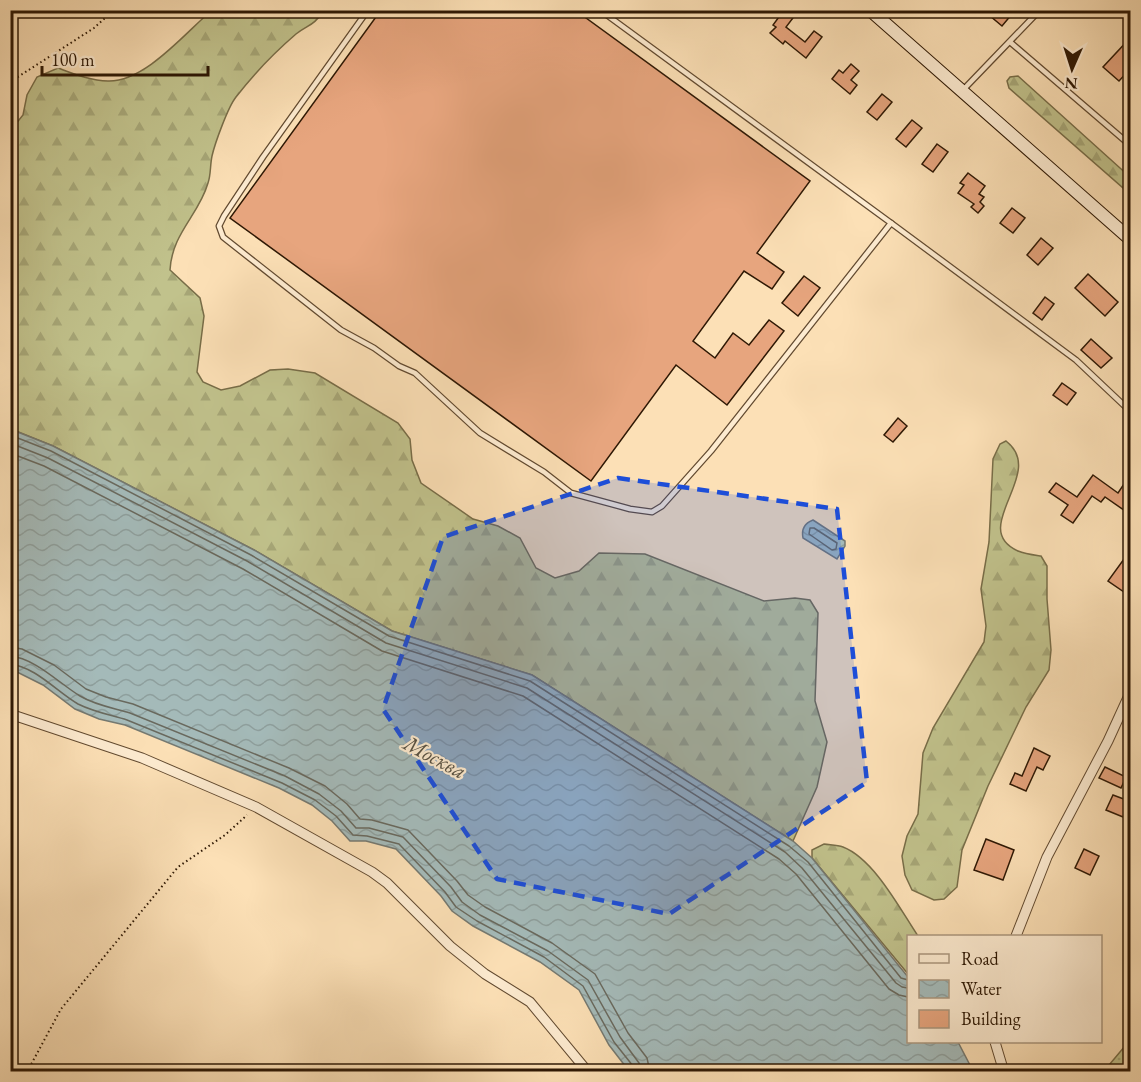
<svg xmlns="http://www.w3.org/2000/svg" width="1141" height="1082" viewBox="0 0 1141 1082" font-family="'EB Garamond',serif">
  <style>
    .forest { fill: url(#forest-firs); stroke: #786d48; stroke-width: 1.5 }
    .park { fill: url(#park-dots); stroke: #786d48; stroke-width: 1.5 }
    .water { fill: url(#water-waves); stroke: #757971; stroke-width: 1.5 }
    .lines { fill: none; stroke-linecap: round; stroke-linejoin: round }
    .shore { stroke: #69695e; stroke-width: 1.5 }
    .building { fill: #e7a57e; stroke: #2e1804; stroke-width: 1.5 }
    .service-casing { stroke: #624a30; stroke-width: 7 }
    .minor-casing { stroke: #624a30; stroke-width: 11 }
    .secondary-casing { stroke: #2e1804; stroke-width: 14 }
    .path { stroke: #2e1804; stroke-width: 2; stroke-dasharray: 1.5 3; stroke-linecap: butt }
    .service { stroke: #fdebd0; stroke-width: 4.5 }
    .minor { stroke: #fdebd0; stroke-width: 9 }
    .secondary { stroke: #fdebd0; stroke-width: 12 }
    .marked { fill: #1d4ed8; fill-opacity: 0.2; stroke: #1d4ed8; stroke-width: 4.5; stroke-dasharray: 12 8; stroke-linejoin: round }
    .labels { text-anchor: middle; dominant-baseline: central; stroke-width: 4.5; stroke-linejoin: round; paint-order: stroke }
    .water-label { font-size: 22px; font-style: italic; fill: #575143; stroke: #fdebd0 }
  </style>
  <defs>
    <pattern id="forest-firs" width="22" height="20" patternUnits="userSpaceOnUse" patternTransform="scale(1.5)"><rect width="22" height="20" fill="#c1c28c"/><path d="M5 1l3.5 6h-7zM16 11l3.5 6h-7z" fill="#a6a677"/></pattern>
    <pattern id="park-dots" width="8" height="8" patternUnits="userSpaceOnUse" patternTransform="scale(1.5)"><rect width="8" height="8" fill="#c1c28c"/><path d="M2 2h.1M6 6h.1" fill="none" stroke="#a6a677" stroke-width="1.8" stroke-linecap="round"/></pattern>
    <pattern id="water-waves" width="16" height="10" patternUnits="userSpaceOnUse" patternTransform="scale(1.5)"><rect width="16" height="10" fill="#a4bab9"/><path d="M0 5q4-4 8 0t8 0" fill="none" stroke="#8e9f9d"/></pattern>
  </defs>
  <rect width="100%" height="100%" fill="#fce0b6"/>
  <filter id="stains"><feTurbulence type="fractalNoise" baseFrequency=".00333" numOctaves="4"/><feColorMatrix values="0 0 0 0 .2 0 0 0 0 .09 0 0 0 0 .02 0 0 0 .5 -.17"/></filter>
  <radialGradient id="worn" r=".72"><stop offset=".6" stop-color="#630" stop-opacity="0"/><stop offset="1" stop-color="#630" stop-opacity=".3"/></radialGradient>
  <g class="forest">
    <path d="M211,11H323C314,26 309,24 296,34C275,52 253,75 236,97C228,107 215,143 212,156C210,165 211,175 208,183C199,215 172,233 170,270L200,298L204,316L197,372L203,382L221,390L240,386L270,370L288,369L315,373L398,423L410,439L412,460L421,483L473,519L498,526L520,538L536,568L555,578L579,571L599,553L645,554L764,601L795,598L810,600L818,613L815,701L827,742L817,787L793,841L532,675L392,631L254,550L53,446L11,429V130L23,115L27,95L37,77L58,68C74,74 91,81 108,81C145,82 185,33 211,11Z"/>
    <path d="M1018,76L1130,177V194L1009,88L1007,81L1010,77Z"/>
    <path d="M1006,441C1048,473 967,528 1018,551C1025,554 1034,555 1041,556L1047,566V599L1051,650L1049,670L1026,707L988,786L962,850L957,887L944,899L934,900L912,890L905,875L902,856L907,836L918,814L923,753L933,728L984,642L986,626L981,589L989,542L993,459L1000,444Z"/>
    <path d="M824,844C830,845 837,845 843,847C874,859 900,909 918,936H908V974L812,858V850Z"/>
  </g>
  <path class="park" d="M1130,1040V1071H1104Z"/>
  <g class="water">
    <path d="M10,429L53,446L254,550L392,631L532,675L793,841L812,858L908,977V1042H958L973,1071H629L609,1045L579,990L540,962L473,926L452,911L441,896L396,849L366,841H350L332,821L312,805L279,788L125,725L99,719L75,709L43,685L11,669Z"/>
    <path d="M813,520L845,541V546L837,559L803,538C801,528 805,523 813,520Z"/>
  </g>
  <g class="lines">
    <g class="shore">
      <path d="M10,435L51,451L251,555L389,636L530,681L789,846L808,862L901,978L908,980"/>
      <path d="M10,443L48,458L247,561L386,643L527,688L785,852L802,868L896,983L902,987L908,988"/>
      <path d="M10,453L44,466L243,569L382,651L523,696L779,859L796,874L889,989L899,995L908,997"/>
      <path d="M814,528L837,543L836,549L832,550L809,534L810,528Z"/>
      <path d="M10,647L22,649L54,665L86,689L106,697L133,704L289,768L325,786L347,804L360,819L372,820L408,830L457,881L468,895L485,907L552,943L595,974L628,1033L647,1058L650,1072"/>
      <path d="M10,656C35,658 60,684 80,696C95,705 113,708 130,713L285,776L319,794L341,811L356,828H369L403,837L451,887L462,902L480,915L548,951L588,980L620,1037L639,1063L641,1072"/>
      <path d="M10,664C36,667 57,692 78,704C94,712 111,715 127,720L282,783L315,800L336,816L353,835L367,836L399,844L445,892L456,907L477,921L544,957L583,986L614,1042L633,1066L634,1072"/>
    </g>
  </g>
  <g class="building">
    <path d="M381,10H575L810,181L757,253L784,272L772,289L744,271L693,341L715,358L733,333L749,345L769,320L784,331L727,405L676,365L591,481L230,218Z"/>
    <path d="M784,10H799L786,27L805,42L814,31L822,37L806,58L785,41L783,44L770,33L776,27L773,25Z"/>
    <path d="M983,10H1007L1012,14L1002,26Z"/>
    <path d="M1131,37V68L1119,81L1103,67Z"/>
    <path d="M851,64L859,71L851,80L857,85L850,94L832,79L839,70L843,73Z"/>
    <path d="M882,94L892,102L877,120L867,112Z"/>
    <path d="M912,120L922,128L906,147L896,139Z"/>
    <path d="M937,144L948,152L933,172L922,164Z"/>
    <path d="M968,173L985,186L979,194L984,197L980,202L984,206L978,213L971,207L974,204L958,193L964,185L960,183Z"/>
    <path d="M1012,208L1025,218L1013,233L1000,223Z"/>
    <path d="M1041,238L1053,248L1038,265L1027,255Z"/>
    <path d="M1088,274L1118,302L1105,316L1075,288Z"/>
    <path d="M804,276L820,288L798,316L782,303Z"/>
    <path d="M1045,297L1054,304L1042,320L1033,313Z"/>
    <path d="M1091,339L1112,358L1101,368L1081,350Z"/>
    <path d="M1062,383L1076,393L1067,405L1053,395Z"/>
    <path d="M898,418L907,426L893,442L884,435Z"/>
    <path d="M1093,475L1118,493L1124,484L1131,488V515L1105,497L1101,502L1092,496L1073,523L1061,515L1068,505L1049,492L1056,483L1077,497Z"/>
    <path d="M1124,559L1131,564V582L1124,592L1108,581Z"/>
    <path d="M1034,748L1050,756L1043,770L1037,767L1026,791L1010,784L1015,773L1022,776Z"/>
    <path d="M1105,767L1126,777L1121,788L1099,778Z"/>
    <path d="M1113,795L1129,801L1123,817L1106,810Z"/>
    <path d="M986,839L1014,850L1003,880L974,870Z"/>
    <path d="M1084,849L1099,856L1090,875L1075,868Z"/>
  </g>
  <g class="lines">
    <defs>
      <g id="service">
        <path d="M368,10L263,157L224,216L219,226L223,237L341,330L374,348L399,366L415,373L480,433L544,472L571,493L630,509L652,512L662,506L711,451L891,223L1076,360L1130,411"/>
        <path d="M600,10L891,223"/>
        <path d="M1010,42L1130,145"/>
        <path d="M963,90L1040,10"/>
      </g>
      <g id="minor">
        <path d="M10,714L142,758L256,807L372,872L387,883L450,946L485,974L530,1002L588,1072"/>
        <path d="M1016,936L1047,857L1108,741L1130,693"/>
        <path d="M995,1042L1004,1072"/>
      </g>
      <path id="secondary" d="M870,10L1130,239"/>
    </defs>
    <use href="#service" class="service-casing"/>
    <use href="#minor" class="minor-casing"/>
    <use href="#secondary" class="secondary-casing"/>
    <g class="path">
      <path d="M10,82L94,28L114,10"/>
      <path d="M27,1072L61,1009L178,867L225,835L247,815"/>
    </g>
    <use href="#service" class="service"/>
    <use href="#minor" class="minor"/>
    <use href="#secondary" class="secondary"/>
  </g>
  <path class="marked" d="M618,478L837,509L867,782L669,914L497,879L383,709L443,537Z"/>
  <g class="labels">
    <g class="water-label">
      <text transform="translate(435 757) rotate(28)">Москва</text>
    </g>
  </g>
  <rect width="1141" height="1082" fill="none" stroke="#fce0b6" stroke-width="36"/>
  <rect x="12" y="12" width="1117" height="1058" fill="none" stroke="#2e1804" stroke-width="3"/>
  <rect x="18" y="18" width="1105" height="1046" fill="none" stroke="#2e1804" stroke-width="1.5"/>
  <rect x="907" y="935" width="195" height="108" fill="#fdebd0" stroke="#aa977e" stroke-width="1.5"/>
  <rect x="919" y="954" width="30" height="9" fill="#fdebd0" stroke="#aa977e" stroke-width="1.5"/>
  <text x="961" y="965" font-size="18" fill="#2e1804">Road</text>
  <rect x="919" y="980" width="30" height="18" fill="url(#water-waves)" stroke="#aa977e" stroke-width="1.5"/>
  <text x="961" y="995" font-size="18" fill="#2e1804">Water</text>
  <rect x="919" y="1010" width="30" height="18" fill="#e7a57e" stroke="#aa977e" stroke-width="1.5"/>
  <text x="961" y="1025" font-size="18" fill="#2e1804">Building</text>
  <g transform="translate(1072 69) rotate(183)" stroke="#fdebd0" stroke-width="4.5" paint-order="stroke">
  <path d="M0-4.5L10 22L0 15L-10 22Z" fill="#2e1804"/>
  <text y="-9" font-size="16" font-weight="bold" text-anchor="middle" fill="#2e1804">N</text>
  </g>
  <path d="M42 66v9h166v-9" fill="none" stroke="#2e1804" stroke-width="3"/>
  <text x="51" y="66" font-size="18" fill="#2e1804" stroke="#fdebd0" stroke-width="4.5" paint-order="stroke">100 m</text>
  <rect width="100%" height="100%" filter="url(#stains)"/>
  <rect width="100%" height="100%" fill="url(#worn)"/>
</svg>
